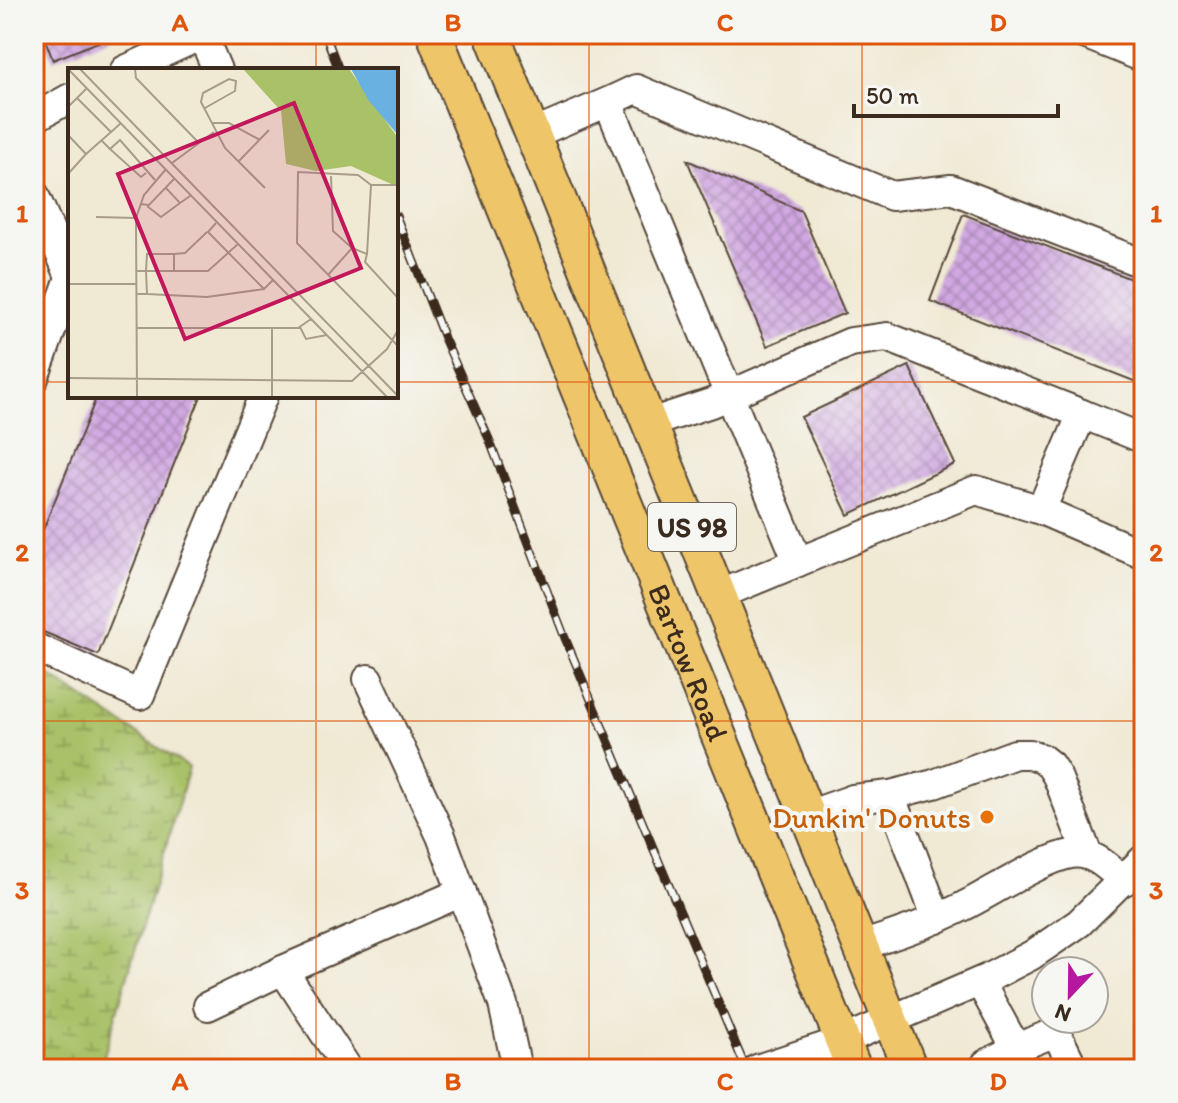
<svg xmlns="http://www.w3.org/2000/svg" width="1178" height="1103" viewBox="0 0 1178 1103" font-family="Itim,sans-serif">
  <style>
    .wetland { fill: url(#wetland-marsh); stroke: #727642; stroke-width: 2 }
    .building { fill: url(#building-cross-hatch) }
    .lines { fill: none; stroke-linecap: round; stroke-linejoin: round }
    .minor-casing { stroke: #564739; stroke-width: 32 }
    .major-casing { stroke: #564739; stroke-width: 38 }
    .minor { stroke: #fff; stroke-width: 28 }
    .major { stroke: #eec569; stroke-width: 34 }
    .rail-casing { stroke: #3b2a1e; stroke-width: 9 }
    .rail { stroke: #f6f6f2; stroke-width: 6; stroke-dasharray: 18; stroke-linecap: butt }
    .grid { fill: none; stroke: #df570d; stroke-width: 2; stroke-opacity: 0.55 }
    .food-dot { fill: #e8710a; stroke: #f6f6f2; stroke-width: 3 }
    .labels { text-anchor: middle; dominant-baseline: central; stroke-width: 8; stroke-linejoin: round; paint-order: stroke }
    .shield { fill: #f6f6f2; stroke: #73675e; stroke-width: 2 }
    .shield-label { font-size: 28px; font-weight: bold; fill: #3b2a1e }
    .street-label { font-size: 30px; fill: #3b2a1e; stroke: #f6f6f2 }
    .food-label { font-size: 30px; fill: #c56008; stroke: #f6f6f2; text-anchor: end }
    .inset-road { fill: none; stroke: #a89d8b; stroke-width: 2 }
    .view { fill: #c2185b; fill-opacity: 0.15; stroke: #c2185b; stroke-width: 4 }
    .inset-edge { fill: none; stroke: #3b2a1e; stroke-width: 4 }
    .neatline { fill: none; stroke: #df570d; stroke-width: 3 }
    .grid-label { font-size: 26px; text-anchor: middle; font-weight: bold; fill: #df570d }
  </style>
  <defs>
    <pattern id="wetland-marsh" width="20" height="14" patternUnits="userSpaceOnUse" patternTransform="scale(2)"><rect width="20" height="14" fill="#a9c167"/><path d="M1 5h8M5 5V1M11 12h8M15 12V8" fill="none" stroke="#8b9d54"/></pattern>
    <pattern id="building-cross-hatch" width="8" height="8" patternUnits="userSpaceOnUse" patternTransform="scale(2)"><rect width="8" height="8" fill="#d1a8e2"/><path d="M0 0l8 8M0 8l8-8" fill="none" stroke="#ab89b7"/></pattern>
  </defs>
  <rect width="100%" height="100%" fill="#f6f6f2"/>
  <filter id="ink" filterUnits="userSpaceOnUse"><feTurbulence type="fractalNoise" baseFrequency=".0125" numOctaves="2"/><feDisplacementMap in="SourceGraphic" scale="16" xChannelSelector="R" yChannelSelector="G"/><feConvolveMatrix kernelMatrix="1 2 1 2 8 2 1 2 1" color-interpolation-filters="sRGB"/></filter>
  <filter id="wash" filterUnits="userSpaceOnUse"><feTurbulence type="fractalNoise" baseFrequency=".006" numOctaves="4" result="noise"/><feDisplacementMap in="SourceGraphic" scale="32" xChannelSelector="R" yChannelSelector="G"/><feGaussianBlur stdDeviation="1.8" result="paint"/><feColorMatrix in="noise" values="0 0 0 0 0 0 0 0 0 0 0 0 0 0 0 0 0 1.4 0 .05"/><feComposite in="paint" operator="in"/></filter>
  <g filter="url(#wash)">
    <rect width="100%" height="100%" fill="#f0e9d4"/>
    <path class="wetland" d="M34,665L189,768L100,1069H34Z"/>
    <g id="blocks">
      <g class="building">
        <path d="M43,34H115L116,35L53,60Z"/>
        <path d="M687,160L801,211L845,313L767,346Z"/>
        <path d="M963,214L1144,284V385L930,301Z"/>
        <path d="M909,366L955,464L848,515L801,417Z"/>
        <path d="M97,396H201L98,655L34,628V552Z"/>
      </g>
    </g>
  </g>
  <g filter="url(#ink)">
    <use href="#blocks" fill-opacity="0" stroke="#564739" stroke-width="2"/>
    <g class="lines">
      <defs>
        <g id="minor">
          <path d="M202,34L217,70"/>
          <path d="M1084,34L1144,58"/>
          <path d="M125,70L202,35"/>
          <path d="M608,102L636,89L892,196L951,189L1144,264"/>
          <path d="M34,118L70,98"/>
          <path d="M533,134L608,102L798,562L719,595"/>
          <path d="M34,194L70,276"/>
          <path d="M34,378L70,278"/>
          <path d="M1082,414L1144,439"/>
          <path d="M650,423L711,403L851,342L887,337L1082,414L1041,510L1144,555"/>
          <path d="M798,562L976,490L1041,510"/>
          <path d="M34,647L140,695L263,396"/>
          <path d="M368,679L441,836L503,1004L517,1069"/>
          <path d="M890,795L934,784L1015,754H1030L1041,758L1050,765L1057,776L1088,855"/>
          <path d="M808,815L853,799L890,795L937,919"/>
          <path d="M860,946C896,935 931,923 964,906C992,892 1042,859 1071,854C1092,850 1109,868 1124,881"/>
          <path d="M283,970L348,1069"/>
          <path d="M980,982L1016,1048L986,1064L988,1069"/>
          <path d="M208,1006L283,970L462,892"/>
          <path d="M1016,1048L1056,1032L1074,1069"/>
          <path d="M757,1069L842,1041L988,978L1032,955L1079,923L1144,859"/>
        </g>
        <g id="major">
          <path id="s1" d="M434,34L854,1069"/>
          <path d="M492,34L910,1069"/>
        </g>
      </defs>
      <use href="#minor" class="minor-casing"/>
      <use href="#major" class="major-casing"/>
      <use href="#minor" class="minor"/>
      <use href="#major" class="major"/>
      <defs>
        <g id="rail">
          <path d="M325,34L339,70"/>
          <path d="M396,216L444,338L489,439L565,638L746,1069"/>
        </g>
      </defs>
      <use href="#rail" class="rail-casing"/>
      <use href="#rail" class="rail"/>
    </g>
  </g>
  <path class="grid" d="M316,34V70M589,34V1069M862,34V1069M34,382H70M396,382H1144M316,396V1069M34,721H1144"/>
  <circle class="food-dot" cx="987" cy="817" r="8"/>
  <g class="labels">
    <rect class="shield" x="648" y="503" width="88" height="48" rx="6"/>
    <g class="shield-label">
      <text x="692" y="527">US 98</text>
    </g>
    <g class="street-label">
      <text stroke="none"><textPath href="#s1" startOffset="678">Bartow Road</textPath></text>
    </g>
    <g class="food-label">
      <text x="971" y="817">Dunkin' Donuts</text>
    </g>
  </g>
  <g transform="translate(68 68)">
    <rect width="330" height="330" fill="#f0e9d4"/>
    <path d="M175,1H281L330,70V119L283,98L248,103L218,96L213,43Z" fill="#a9c167"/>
    <path d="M283,1H330V67L301,33Z" fill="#68b1e0"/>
    <path class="inset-road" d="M0,1L319,329M12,1L330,328M67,1L68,10L130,74M9,30L43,64L53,55M0,39L18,21M137,40L167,23L168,13L161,11L135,25L133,34L157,80L197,120M145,55H161L192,72M0,67L18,86L43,64M33,72L42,81L52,72L87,112M42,81L73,109L78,105M170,94L201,62M104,95L146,64M0,106L18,86M263,108L265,163L284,180L299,186L297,194L330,230M303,117H330M97,119L112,135L122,128M72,136L81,137L106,111M79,138L93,149L112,135M28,149L68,150M148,155L140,164L196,221L205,212M106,186L117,185L139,164M299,186L303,117L290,107L230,104L229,175L330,278M68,203H78L79,186H106V203H140L170,176M260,207L284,180M0,216H68M68,226H79L78,203H106M79,226L139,229L196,221M232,259L238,271L259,267M68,260H230L243,251M204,260V329M0,310L284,313L319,281L330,262M69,329L68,150L76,127L98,101"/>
    <path class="view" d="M226,35L293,200L117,271L50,106Z"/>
    <rect width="330" height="330" class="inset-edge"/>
  </g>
  <rect width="1178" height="1103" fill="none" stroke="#f6f6f2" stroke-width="88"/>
  <g transform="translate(1070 995) rotate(202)"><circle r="38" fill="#f6f6f2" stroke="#aba49d" stroke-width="2"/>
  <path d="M0-6L14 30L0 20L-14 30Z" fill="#b5179e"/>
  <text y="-12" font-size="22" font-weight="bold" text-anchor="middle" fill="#3b2a1e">N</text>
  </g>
  <path d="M854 104v12h204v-12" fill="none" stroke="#3b2a1e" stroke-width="4"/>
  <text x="866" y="104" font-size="24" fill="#3b2a1e" stroke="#f6f6f2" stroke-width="6" paint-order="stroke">50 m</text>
  <rect x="44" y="44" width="1090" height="1015" class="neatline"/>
  <g class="grid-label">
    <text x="180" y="31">A</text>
    <text x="453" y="31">B</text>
    <text x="725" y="31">C</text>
    <text x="998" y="31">D</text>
    <text x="22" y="222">1</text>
    <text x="1156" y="222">1</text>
    <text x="22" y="561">2</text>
    <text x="1156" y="561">2</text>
    <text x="22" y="899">3</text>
    <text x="1156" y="899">3</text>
    <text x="180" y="1090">A</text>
    <text x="453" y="1090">B</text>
    <text x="725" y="1090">C</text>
    <text x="998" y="1090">D</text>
  </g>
</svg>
